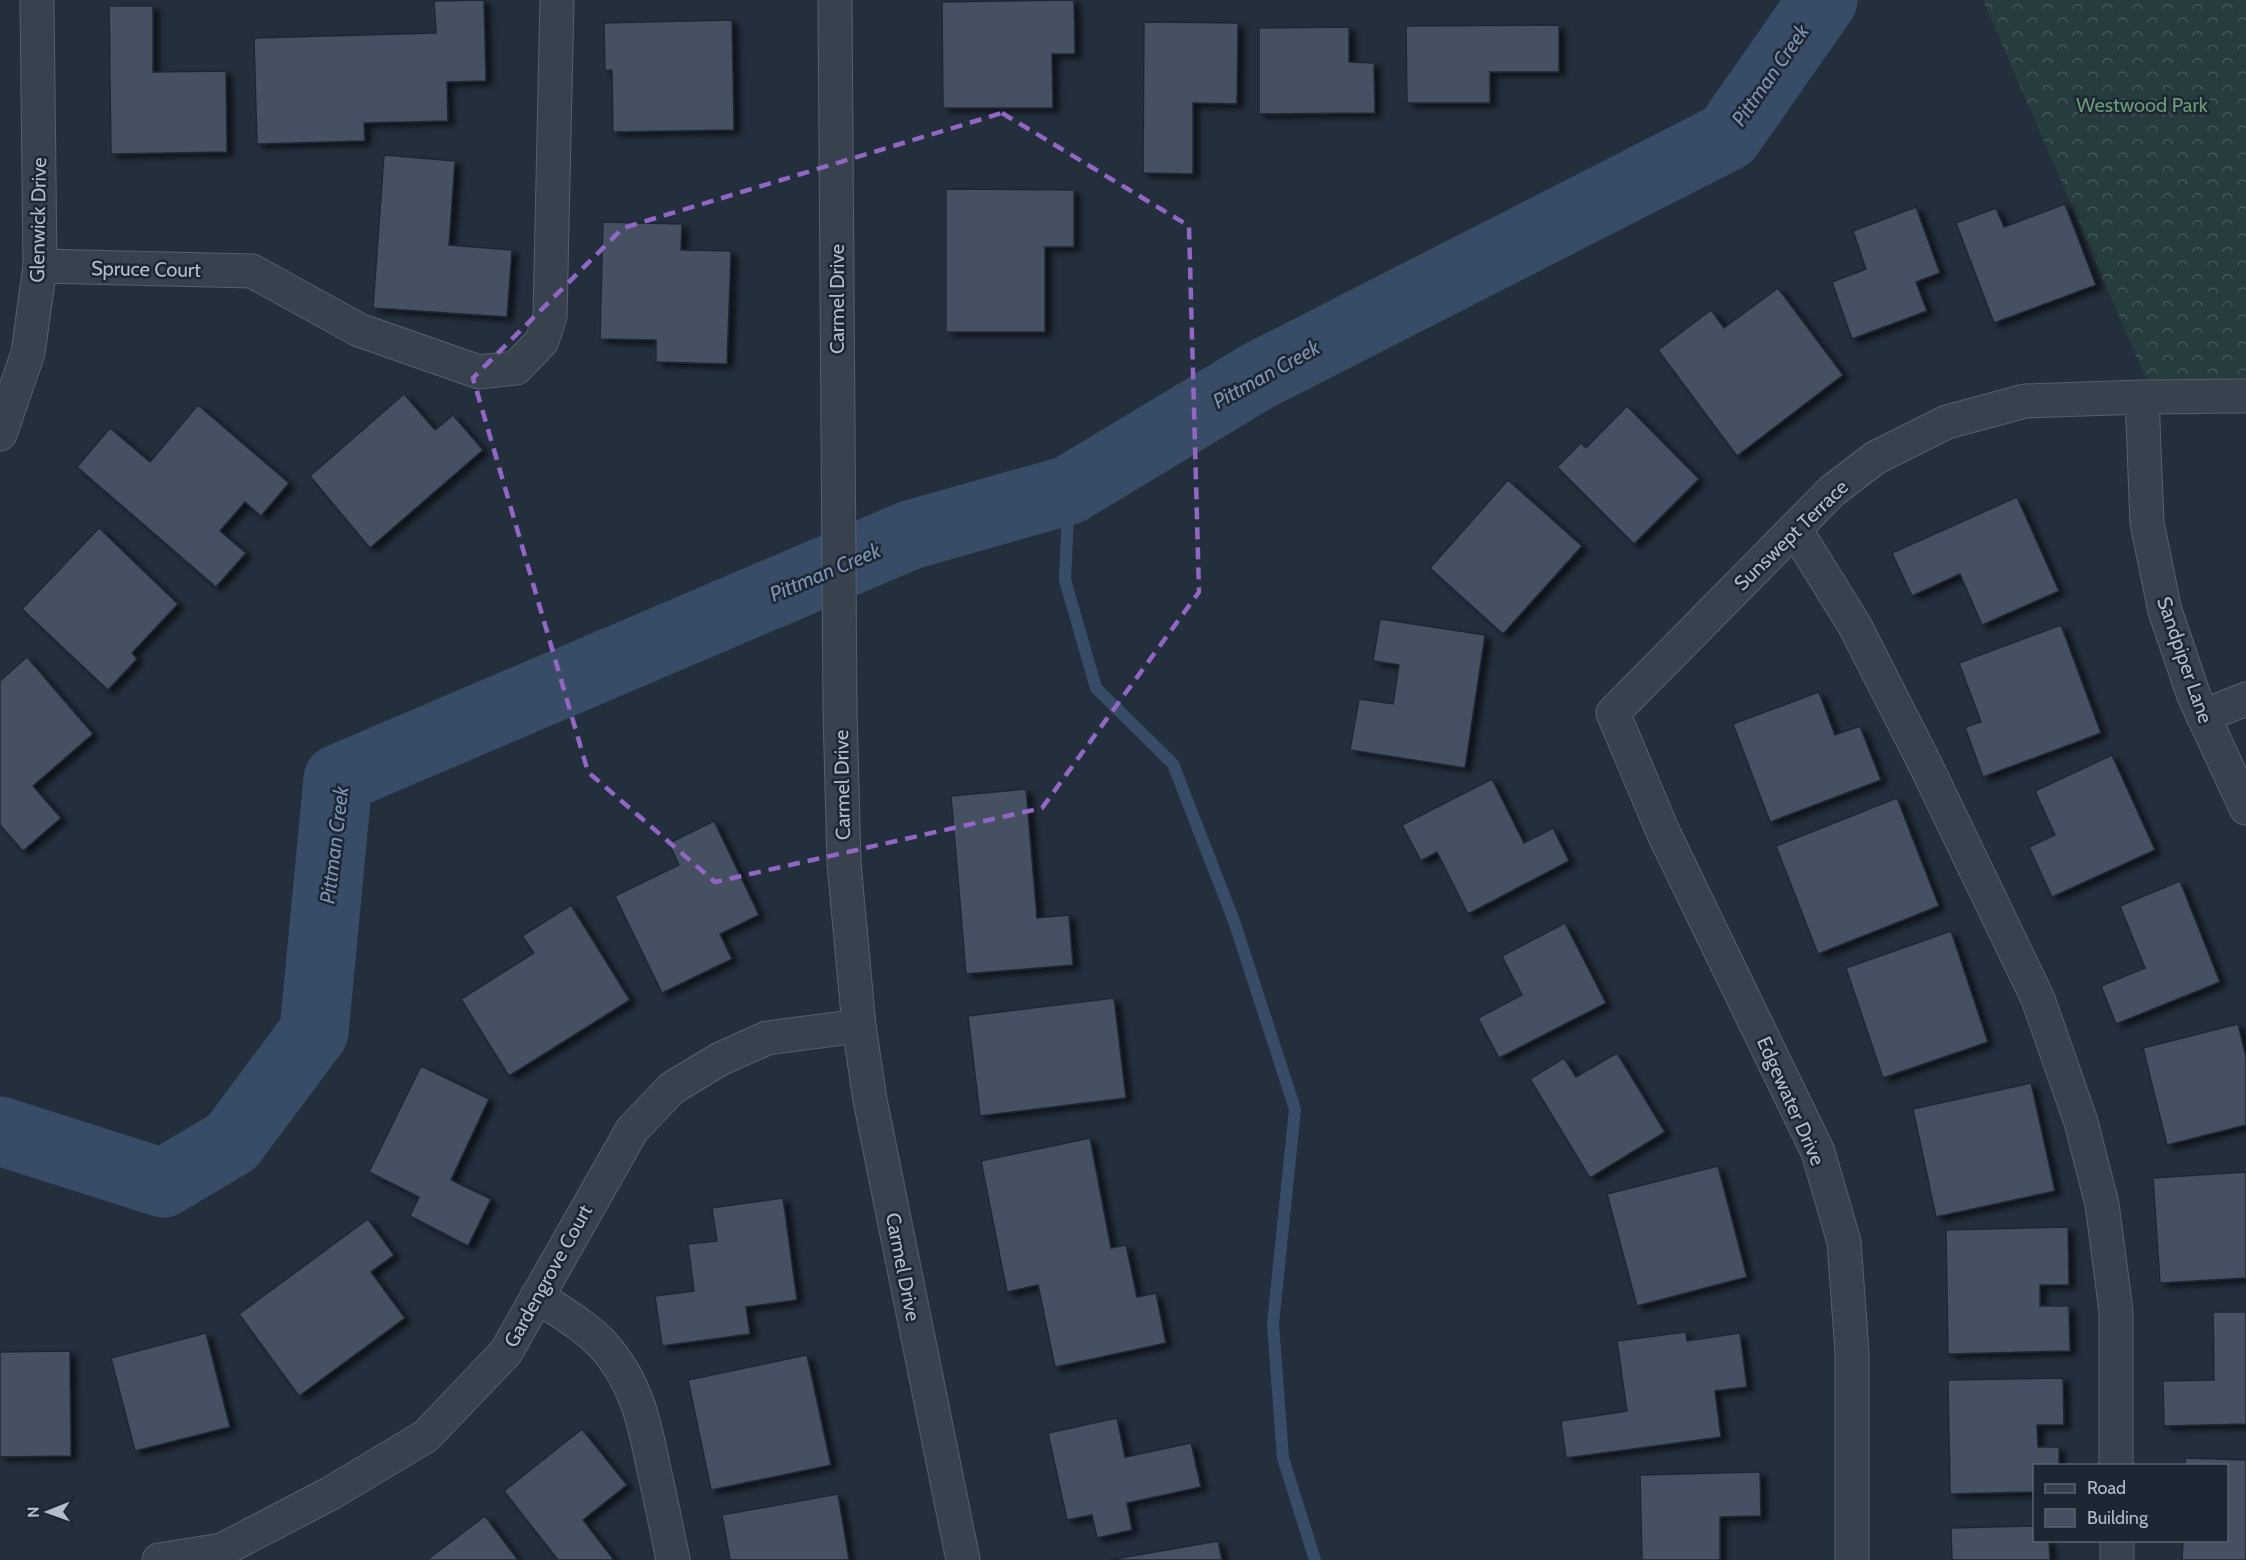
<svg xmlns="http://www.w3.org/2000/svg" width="2246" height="1560" viewBox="0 0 2246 1560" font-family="Cabin,sans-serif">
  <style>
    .forest { fill: url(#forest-crowns) }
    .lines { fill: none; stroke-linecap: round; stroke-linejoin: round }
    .stream { stroke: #394c67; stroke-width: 12 }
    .river { stroke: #394c67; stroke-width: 69 }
    .building { fill: #455162; stroke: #1f2835; stroke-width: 1.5; filter: url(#shadow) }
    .minor-casing { stroke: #565f6c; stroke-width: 35 }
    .minor { stroke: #38414e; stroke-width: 33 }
    .marked { fill: none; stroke: #9266c3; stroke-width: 4.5; stroke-dasharray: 12 8; stroke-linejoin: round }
    .labels { text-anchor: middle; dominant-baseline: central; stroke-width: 5; stroke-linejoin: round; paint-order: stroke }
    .park-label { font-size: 20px; fill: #6b9a76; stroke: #1d2633 }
    .street-label { font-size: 20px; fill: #b4bcc9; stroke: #1d2633 }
    .water-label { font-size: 21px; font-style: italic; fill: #7c92b1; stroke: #1d2633 }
  </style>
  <defs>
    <pattern id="forest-crowns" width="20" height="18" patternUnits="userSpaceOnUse" patternTransform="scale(1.5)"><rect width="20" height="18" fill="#263c3f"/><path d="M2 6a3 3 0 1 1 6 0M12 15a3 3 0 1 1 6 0" fill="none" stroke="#435659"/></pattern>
    <filter id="shadow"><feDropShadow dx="6" dy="4" stdDeviation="3" flood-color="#0009"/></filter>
  </defs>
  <rect width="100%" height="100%" fill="#242f3e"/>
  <path class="forest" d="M1983,0H2246V395L2154,397Z"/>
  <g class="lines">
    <path class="stream" d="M1069,490L1065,580L1096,688L1173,764L1234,921L1295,1109L1273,1324L1283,1458L1315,1560"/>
    <path class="river" d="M0,1131L163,1183L232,1142L314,1032L338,779L910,535L1069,490L1258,376L1728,136L1823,0"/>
  </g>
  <g class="building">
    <path d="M484,0L486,81L447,82L448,121L364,123L365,141L257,144L254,38L436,33L434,1Z"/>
    <path d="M1074,0L1075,54H1052L1053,108H943L942,2Z"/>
    <path d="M109,6H153V72L226,71L227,152L111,154Z"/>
    <path d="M732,20L734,130L613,132L612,70L605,71L604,23Z"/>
    <path d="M1144,22L1238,23L1237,104L1193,103V174L1143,173Z"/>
    <path d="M1559,25V72H1490V103H1407L1406,26Z"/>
    <path d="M1349,27V62L1374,63L1375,113L1259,114V28Z"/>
    <path d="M384,155L455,161L449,245L512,250L507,317L373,308Z"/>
    <path d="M946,189L1074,190V247H1045V332H946Z"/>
    <path d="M2065,204L2096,285L1994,323L1956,223L1996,208L2004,227Z"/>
    <path d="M1916,207L1940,273L1916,282L1927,311L1852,339L1832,282L1866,269L1853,231Z"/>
    <path d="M603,222L682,224L681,250L731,251L727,364L656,362V340L600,339Z"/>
    <path d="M1778,288L1843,375L1737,456L1658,350L1711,310L1724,328Z"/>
    <path d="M404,394L435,430L453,415L483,450L370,548L310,476Z"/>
    <path d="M198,405L289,483L261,516L245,502L220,531L246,553L216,587L77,467L110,428L150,462Z"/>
    <path d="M1627,406L1699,479L1634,544L1557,467L1581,443L1586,448Z"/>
    <path d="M1508,480L1582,546L1503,634L1430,568Z"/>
    <path d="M2017,497L2059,591L1982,625L1960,574L1912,596L1892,553Z"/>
    <path d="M99,528L178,604L132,653L137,659L108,690L22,609Z"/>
    <path d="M1380,619L1485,635L1465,768L1350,750L1359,699L1393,704L1399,665L1373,661Z"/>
    <path d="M2061,625L2101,733L1983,777L1965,727L1981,722L1959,663Z"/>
    <path d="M27,657L93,734L33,786L61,818L23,851L0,825V681Z"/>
    <path d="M1819,692L1835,735L1860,726L1881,780L1770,822L1733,724Z"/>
    <path d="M2112,755L2155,850L2052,897L2029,847L2055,835L2035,791Z"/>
    <path d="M1492,779L1524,843L1553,828L1569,861L1468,914L1437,852L1421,861L1402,825Z"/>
    <path d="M1026,789L1037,918L1069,915L1073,965L966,974L951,796Z"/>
    <path d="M1897,798L1939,906L1818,954L1776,846Z"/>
    <path d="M714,821L759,915L720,934L732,959L662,993L615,896L679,865L669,843Z"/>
    <path d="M2180,881L2220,982L2116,1024L2101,986L2145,968L2120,906Z"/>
    <path d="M571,905L630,1000L509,1076L461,999L534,953L522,936Z"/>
    <path d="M1565,923L1606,1003L1499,1058L1478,1018L1522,995L1502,956Z"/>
    <path d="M1951,931L1988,1042L1883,1078L1846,968Z"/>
    <path d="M1114,998L1126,1098L980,1116L968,1016Z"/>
    <path d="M2238,1024L2246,1057V1125L2167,1145L2143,1048Z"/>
    <path d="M1617,1053L1665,1132L1590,1178L1530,1079L1564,1058L1576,1077Z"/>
    <path d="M421,1066L489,1099L451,1180L491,1199L468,1246L410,1216L419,1197L369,1172Z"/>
    <path d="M2031,1083L2055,1191L1936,1217L1913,1109Z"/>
    <path d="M1090,1138L1111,1248L1126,1245L1137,1297L1156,1293L1166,1343L1055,1367L1038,1285L1007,1292L981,1161Z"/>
    <path d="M1718,1166L1747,1277L1637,1306L1607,1194Z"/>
    <path d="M2246,1172V1278L2160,1283L2153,1178Z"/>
    <path d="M783,1198L797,1300L746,1307L750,1334L662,1346L655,1296L694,1291L688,1244L717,1241L712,1208Z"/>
    <path d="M368,1219L394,1255L371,1272L405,1318L299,1396L239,1314Z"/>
    <path d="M2068,1227L2069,1285H2040V1306H2069L2070,1351L1948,1354L1946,1230Z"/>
    <path d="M2213,1312H2246V1424L2164,1426L2163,1381L2214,1380Z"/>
    <path d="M1686,1332L1687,1341L1740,1333L1747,1387L1715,1391L1721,1437L1566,1458L1561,1421L1627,1411L1617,1341Z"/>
    <path d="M206,1333L230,1427L135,1451L111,1358Z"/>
    <path d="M70,1351L71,1456L0,1457V1352Z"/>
    <path d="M807,1355L831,1465L711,1490L688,1380Z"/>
    <path d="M2063,1378L2064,1425H2037L2038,1447H2059V1466H2034V1492L1950,1494L1948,1380Z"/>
    <path d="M1117,1418L1125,1457L1191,1443L1201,1487L1127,1503L1132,1530L1097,1538L1092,1515L1067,1520L1048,1433Z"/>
    <path d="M582,1429L627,1485L583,1520L614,1560H558L504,1491Z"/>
    <path d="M2185,1458L2246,1460V1560H2182L2183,1540H2226V1466H2185Z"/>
    <path d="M1760,1472L1761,1516L1720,1517V1560H1642L1640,1475Z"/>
    <path d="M838,1494L849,1560H730L722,1515Z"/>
    <path d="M485,1516L518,1560H427Z"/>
    <path d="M2034,1526V1540H2049L2050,1560H1952L1951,1528Z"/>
    <path d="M1218,1541L1222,1560H1109Z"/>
  </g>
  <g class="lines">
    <defs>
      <g id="minor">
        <path d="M835,0L840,711L844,863L859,1026L870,1100L963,1560"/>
        <path d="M40,266L252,271L359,330L479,372L516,368L542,341L550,316L557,0"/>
        <path d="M2142,397L2147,523L2165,611L2194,696L2246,808"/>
        <path d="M0,434L28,353L40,266L37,0"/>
        <path d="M1795,529L1855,626L1926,766L2038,999L2081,1122L2102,1204L2116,1311V1466"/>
        <path d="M2203,716L2246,699"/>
        <path d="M537,1296C559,1311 584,1325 603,1345C636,1381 645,1424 654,1470C661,1500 667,1530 673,1560"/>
        <path d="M2117,1540V1560"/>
        <path d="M159,1560L222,1550L331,1493L426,1436L506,1352L632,1130L672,1088L720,1059L767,1038L859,1026"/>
        <path d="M1852,1560V1352L1844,1242L1818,1152L1664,834L1613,713L1832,491L1875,458L1947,422L2025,401L2142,397L2246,396"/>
      </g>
    </defs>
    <use href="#minor" class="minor-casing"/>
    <use href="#minor" class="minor"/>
  </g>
  <path class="marked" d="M1002,113L1189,226L1199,592L1042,808L715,882L588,772L473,378L623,228Z"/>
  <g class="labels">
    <g class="park-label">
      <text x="2142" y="105">Westwood Park</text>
    </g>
    <g class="street-label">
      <text transform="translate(38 220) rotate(-89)">Glenwick Drive</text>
      <text transform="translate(146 269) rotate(1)">Spruce Court</text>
      <text transform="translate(837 299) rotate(-90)">Carmel Drive</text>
      <text transform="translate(1791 535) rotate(-44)">Sunswept Terrace</text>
      <text transform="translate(2185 660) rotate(71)">Sandpiper Lane</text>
      <text transform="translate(842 785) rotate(-91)">Carmel Drive</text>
      <text transform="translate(1791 1101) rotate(66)">Edgewater Drive</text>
      <text transform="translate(903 1267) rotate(79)">Carmel Drive</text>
      <text transform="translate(548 1276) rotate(-61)">Gardengrove Court</text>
    </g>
    <g class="water-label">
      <text transform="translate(1770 75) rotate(-55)">Pittman Creek</text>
      <text transform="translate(1266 374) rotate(-29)">Pittman Creek</text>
      <text transform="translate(825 572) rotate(-23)">Pittman Creek</text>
      <text transform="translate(334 845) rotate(-83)">Pittman Creek</text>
    </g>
  </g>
  <rect x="2033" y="1464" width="195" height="78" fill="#1d2633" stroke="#59626f" stroke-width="1.5"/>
  <rect x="2045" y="1484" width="30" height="9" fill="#38414e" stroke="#59626f" stroke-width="1.5"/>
  <text x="2087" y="1494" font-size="18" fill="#b4bcc9">Road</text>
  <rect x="2045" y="1509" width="30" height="18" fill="#455162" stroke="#59626f" stroke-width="1.5"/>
  <text x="2087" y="1524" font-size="18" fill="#b4bcc9">Building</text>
  <g transform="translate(48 1512) rotate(269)" stroke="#1d2633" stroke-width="4.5" paint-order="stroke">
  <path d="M0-4.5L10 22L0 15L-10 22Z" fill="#b4bcc9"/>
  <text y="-9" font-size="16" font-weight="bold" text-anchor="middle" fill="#b4bcc9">N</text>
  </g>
</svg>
